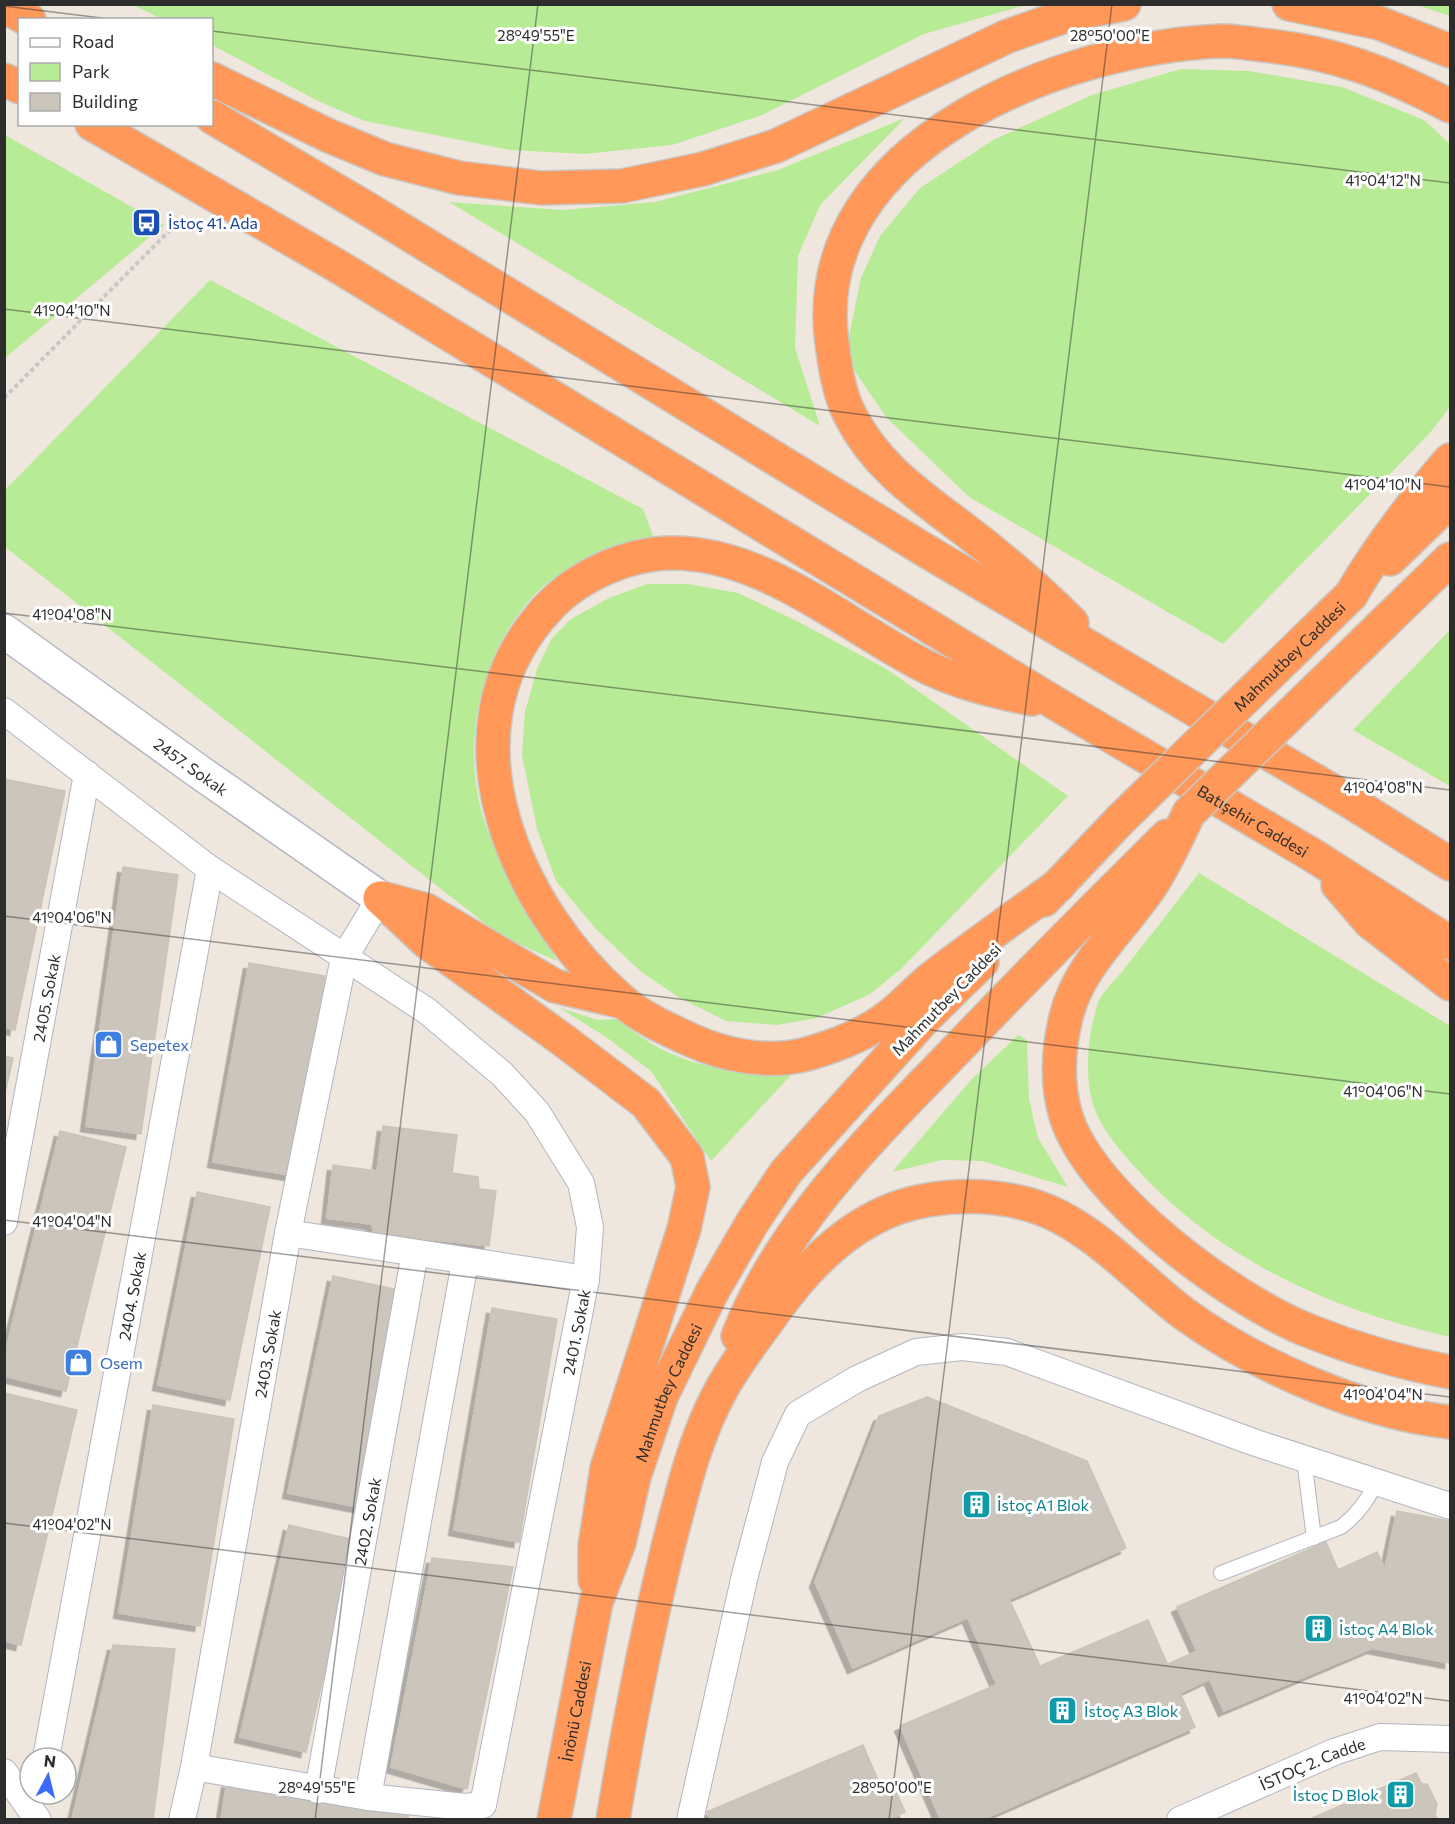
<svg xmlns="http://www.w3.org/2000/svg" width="1455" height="1824" viewBox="0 0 1455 1824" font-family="Commissioner,sans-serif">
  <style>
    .green { fill: #b7eb95 }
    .building { fill: #cbc5bc; stroke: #cbc3b7; stroke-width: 1.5; filter: url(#shadow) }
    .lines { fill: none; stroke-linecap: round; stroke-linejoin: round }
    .lane-casing { stroke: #b2b5c1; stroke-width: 16 }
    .street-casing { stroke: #b2b5c1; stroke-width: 28 }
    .secondary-casing { stroke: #b2b5c1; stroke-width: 36 }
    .highway-casing { stroke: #c8c8c8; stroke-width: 36 }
    .path { stroke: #c8c8c8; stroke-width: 4; stroke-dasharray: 4.5 3; stroke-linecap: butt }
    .lane { stroke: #fff; stroke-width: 14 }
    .street { stroke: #fff; stroke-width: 26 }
    .secondary { stroke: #fff; stroke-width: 33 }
    .highway { stroke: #ff9859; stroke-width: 33 }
    .highway-bridge-casing { stroke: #c8c8c8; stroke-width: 36; stroke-linecap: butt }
    .highway-bridge { stroke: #ff9859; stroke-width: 33 }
    .ticks { fill: none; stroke: #2d2d2d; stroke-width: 1.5; stroke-opacity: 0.45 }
    .labels { text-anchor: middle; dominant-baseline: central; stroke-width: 6; stroke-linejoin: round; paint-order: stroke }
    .transit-label { font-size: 16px; fill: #164399; stroke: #fff; text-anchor: start }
    .street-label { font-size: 16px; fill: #2d2d2d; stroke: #fff }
    .shop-label { font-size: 16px; fill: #366cbe; stroke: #fff; text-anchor: start }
    .culture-label { font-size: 16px; fill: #0d838f; stroke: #fff; text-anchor: start }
    .ticks-label { font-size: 15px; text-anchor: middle; fill: #2d2d2d; stroke: #fff; stroke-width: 6; stroke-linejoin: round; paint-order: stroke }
  </style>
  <defs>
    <filter id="shadow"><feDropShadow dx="-5.5" dy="5.5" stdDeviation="0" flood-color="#0004"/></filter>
  </defs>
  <rect width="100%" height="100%" fill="#efe7de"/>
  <g class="green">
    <path d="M133,5H1026L924,34L762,115L672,145L584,154L510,150L365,121L318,101L212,45V20L162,19Z"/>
    <path d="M1417,5H1450V16Z"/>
    <path d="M1181,69L1249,71L1342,87L1424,120L1450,144V407L1429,434L1223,644L969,497L886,417L854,370L848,341L861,278L880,236L920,188L993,140L1092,95Z"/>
    <path d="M905,118L820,205L798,256L795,348L820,426L449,202L563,210L655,202L778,170Z"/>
    <path d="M5,135L164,225L5,358Z"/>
    <path d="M210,280L643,509L654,538C644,539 633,540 623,543C599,549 554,575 537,592C480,651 460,743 484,820C487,832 494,843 499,853C516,891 536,926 557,961L501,936L5,547L4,491Z"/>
    <path d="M647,584H688L738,593L797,621L888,670L1068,796L901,969L870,994L817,1018L777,1025L726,1021L678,997L640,971L595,928L556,881L537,829L522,755L525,712L537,669L552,638L571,619L609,598Z"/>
    <path d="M1450,630V786L1353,730Z"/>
    <path d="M1199,873L1450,1026V1337C1332,1310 1218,1259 1136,1168C1120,1151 1100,1127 1093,1104C1084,1074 1088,1036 1097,1006C1100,994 1113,982 1121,973C1147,940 1173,907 1199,873Z"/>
    <path d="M560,1008L598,1020L618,1019C673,1067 721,1071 791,1075L711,1161L651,1071L606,1037Z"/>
    <path d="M1018,1035L1027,1040L1029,1099L1038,1138L1068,1187L982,1161L942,1160L892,1172L971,1080Z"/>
  </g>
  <g class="building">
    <path d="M4,779L65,791L15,1030L4,1027Z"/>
    <path d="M123,867L178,875L141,1134L86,1126Z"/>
    <path d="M249,963L325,976L290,1175L213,1162Z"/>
    <path d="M4,1056L13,1058L4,1097Z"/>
    <path d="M383,1126L457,1135L452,1173L478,1177L479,1189L496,1191L489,1246L374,1233L372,1224L327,1218L333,1165L377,1171Z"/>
    <path d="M60,1131L126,1147L66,1391L4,1376V1358Z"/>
    <path d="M197,1192L270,1207L230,1400L158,1385Z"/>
    <path d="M333,1276L404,1291L359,1507L288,1493Z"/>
    <path d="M492,1308L557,1319L519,1542L454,1530Z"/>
    <path d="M4,1393L77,1410L21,1645L4,1641Z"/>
    <path d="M927,1397L1087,1461L1126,1548L853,1668L815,1582L879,1416Z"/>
    <path d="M153,1405L234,1419L200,1626L119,1613Z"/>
    <path d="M1397,1511L1450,1521V1663L1372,1648L1224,1711L1177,1607L1326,1542L1338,1570L1377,1552L1385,1569Z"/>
    <path d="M289,1525L355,1540L306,1752L240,1737Z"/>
    <path d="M432,1558L513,1567L467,1789L391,1767Z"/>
    <path d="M1009,1599L1040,1666L997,1685L968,1618Z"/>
    <path d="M1148,1620L1195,1727L981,1820H941L900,1726Z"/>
    <path d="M113,1645L175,1649L153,1820H72Z"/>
    <path d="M1197,1651L1210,1679L1180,1693L1168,1664Z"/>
    <path d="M863,1745L880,1785L891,1780L905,1812L895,1817L896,1820H711L707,1812Z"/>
    <path d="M1416,1773L1422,1784H1427L1437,1804L1435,1814L1437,1820H1308Z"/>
    <path d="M227,1782L409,1812L408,1820H221Z"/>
  </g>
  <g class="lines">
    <defs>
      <g id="lane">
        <path d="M1304,1459L1314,1538"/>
        <path d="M1221,1573L1341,1527C1357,1515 1367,1502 1376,1483"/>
      </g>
      <g id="street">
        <path d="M4,711L210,869L427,1011L502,1074L537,1112L581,1183L590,1227L586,1279L483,1805L466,1807L368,1797L194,1767"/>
        <path id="s1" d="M4,1222L87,774"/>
        <path d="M288,1233L586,1279"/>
        <path id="s2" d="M46,1758L210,869"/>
        <path d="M4,1772L38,1820"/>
        <path id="s3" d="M318,1790L415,1253"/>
        <path d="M368,1797L465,1262"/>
        <path id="s4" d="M182,1820L194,1767L288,1233L344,958L380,898"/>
        <path d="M690,1820L745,1575L775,1462L798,1414L857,1379L916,1352L962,1347L1007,1352L1256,1443L1450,1506"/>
        <path id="s5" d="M1180,1820L1334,1752L1380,1737L1450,1739"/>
      </g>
      <g id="secondary">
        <path id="s6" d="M4,631L198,771L380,898"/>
      </g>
      <g id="highway">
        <path d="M1289,4L1379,23L1450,51"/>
        <path d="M4,6L29,20"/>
        <path d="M212,79L327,135L385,159L459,178L541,188L622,186L703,169L776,146L1008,36L1071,14L1124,4"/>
        <path d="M4,80L20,87"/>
        <path d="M212,117L371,211L928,552L1346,799L1450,864"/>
        <path id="s7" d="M92,124L334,264L1055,703L1314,856L1450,943"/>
        <path d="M1390,559L1450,501"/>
        <path d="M1351,595C1380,545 1413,503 1450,460"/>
        <path d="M1072,623C1039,590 1002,558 965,530C919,495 877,468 850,415C838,392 834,360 831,335C812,143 1065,47 1221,41C1234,41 1248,43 1262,45C1334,52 1387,73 1450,106"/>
        <path d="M1384,623L1450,559"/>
        <path d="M1032,699C993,691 954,682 919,663C839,621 751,543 655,554C611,560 567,583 540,617C439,737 517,909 620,999C640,1017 667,1029 691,1040C726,1056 769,1064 807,1054C835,1046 865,1035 888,1017C904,1005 917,990 933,977C974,946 1017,915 1059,885"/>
        <path d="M1189,813C1178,836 1167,860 1154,881C1125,927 1079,963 1066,1017C1058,1050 1056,1083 1066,1116C1090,1196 1235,1303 1312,1332C1357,1350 1403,1363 1450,1372"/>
        <path d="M1338,885L1370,922L1450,984"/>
        <path d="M380,898L428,943L563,1040L646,1103L687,1157L693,1187L684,1229L607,1468L595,1546V1580"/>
        <path d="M382,898L426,910L555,986L623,1002"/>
        <path d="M1044,900L1121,819"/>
        <path d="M738,1336C783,1222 876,1133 960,1046C1028,975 1097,905 1167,836"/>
        <path id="s8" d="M554,1820L596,1602L619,1543L634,1477L661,1397L712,1292L752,1223L786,1172L925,1018L982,962"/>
        <path d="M613,1820C628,1728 646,1637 668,1547C682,1494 694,1439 721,1390C736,1362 758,1335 777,1308C814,1257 863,1210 928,1200C970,1193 1019,1196 1058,1216C1105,1240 1141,1281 1183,1313C1254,1365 1363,1413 1450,1422"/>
      </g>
    </defs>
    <use href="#lane" class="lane-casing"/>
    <use href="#street" class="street-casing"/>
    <use href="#secondary" class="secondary-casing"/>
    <use href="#highway" class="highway-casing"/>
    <path class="path" d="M4,398L184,216"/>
    <use href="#lane" class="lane"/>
    <use href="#street" class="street"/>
    <use href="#secondary" class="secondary"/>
    <use href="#highway" class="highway"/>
    <defs>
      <g id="highway-bridge">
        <path d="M1189,813L1384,623"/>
        <path id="s9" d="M1121,819L1351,595"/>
      </g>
    </defs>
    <use href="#highway-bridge" class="highway-bridge-casing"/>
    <use href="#highway-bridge" class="highway-bridge"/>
  </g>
  <path class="ticks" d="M4,6L118,20M212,31L1450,183M4,309L1450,487M4,613L1450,790M4,916L1450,1094M4,1220L1450,1397M4,1523L1450,1701M315,1820L538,4M889,1820L1112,4"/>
  <defs>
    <symbol id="bus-square" viewBox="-11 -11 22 22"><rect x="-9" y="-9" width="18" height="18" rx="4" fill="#1a4fb4" stroke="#fff"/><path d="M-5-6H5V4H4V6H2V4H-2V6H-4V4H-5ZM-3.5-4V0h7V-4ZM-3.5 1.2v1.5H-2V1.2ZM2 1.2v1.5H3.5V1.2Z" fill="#fff"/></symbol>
    <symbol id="shop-square" viewBox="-11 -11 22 22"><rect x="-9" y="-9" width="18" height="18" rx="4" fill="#3f7fe0" stroke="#fff"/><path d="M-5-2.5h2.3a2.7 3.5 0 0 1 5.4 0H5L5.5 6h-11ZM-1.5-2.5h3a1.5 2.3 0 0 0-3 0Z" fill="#fff"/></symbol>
    <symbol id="building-square" viewBox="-11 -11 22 22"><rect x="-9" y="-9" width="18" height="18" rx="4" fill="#0f9aa8" stroke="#fff"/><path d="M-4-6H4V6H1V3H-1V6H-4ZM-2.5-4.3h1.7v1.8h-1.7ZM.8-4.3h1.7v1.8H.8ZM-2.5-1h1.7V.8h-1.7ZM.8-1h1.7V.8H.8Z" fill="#fff"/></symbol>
  </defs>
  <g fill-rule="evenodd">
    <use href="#bus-square" x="130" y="206" width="33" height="33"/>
    <use href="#shop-square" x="92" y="1028" width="33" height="33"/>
    <use href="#shop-square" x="62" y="1346" width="33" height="33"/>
    <use href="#building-square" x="960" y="1488" width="33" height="33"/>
    <use href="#building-square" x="1302" y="1612" width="33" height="33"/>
    <use href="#building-square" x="1046" y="1694" width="33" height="33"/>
    <use href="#building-square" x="1384" y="1778" width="33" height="33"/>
  </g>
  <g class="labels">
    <g class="transit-label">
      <text x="168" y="222">İstoç 41. Ada</text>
    </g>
    <g class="street-label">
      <text stroke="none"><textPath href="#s9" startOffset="234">Mahmutbey Caddesi</textPath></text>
      <text stroke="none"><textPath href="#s6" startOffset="231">2457. Sokak</textPath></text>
      <text stroke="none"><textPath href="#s7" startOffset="1354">Batışehir Caddesi</textPath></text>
      <text stroke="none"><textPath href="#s1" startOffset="228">2405. Sokak</textPath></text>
      <text transform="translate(946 999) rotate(-46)">Mahmutbey Caddesi</text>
      <text stroke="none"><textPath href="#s2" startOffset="470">2404. Sokak</textPath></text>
      <text transform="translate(576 1332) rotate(-79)">2401. Sokak</text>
      <text stroke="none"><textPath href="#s4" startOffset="474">2403. Sokak</textPath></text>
      <text stroke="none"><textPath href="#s8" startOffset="444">Mahmutbey Caddesi</textPath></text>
      <text stroke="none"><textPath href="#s3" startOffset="273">2402. Sokak</textPath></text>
      <text stroke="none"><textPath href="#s8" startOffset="111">İnönü Caddesi</textPath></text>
      <text stroke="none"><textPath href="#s5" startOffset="144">İSTOÇ 2. Cadde</textPath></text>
    </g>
    <g class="shop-label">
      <text x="130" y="1044">Sepetex</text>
      <text x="100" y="1362">Osem</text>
    </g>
    <g class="culture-label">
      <text x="997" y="1504">İstoç A1 Blok</text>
      <text x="1339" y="1628">İstoç A4 Blok</text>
      <text x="1084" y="1710">İstoç A3 Blok</text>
      <text x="1379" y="1794" text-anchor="end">İstoç D Blok</text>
    </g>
  </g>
  <g class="ticks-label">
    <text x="536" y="41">28°49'55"E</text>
    <text x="1110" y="41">28°50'00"E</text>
    <text x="1383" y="186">41°04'12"N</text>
    <text x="72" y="316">41°04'10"N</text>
    <text x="1383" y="490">41°04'10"N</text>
    <text x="72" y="620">41°04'08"N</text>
    <text x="1383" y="793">41°04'08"N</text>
    <text x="72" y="923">41°04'06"N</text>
    <text x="1383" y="1097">41°04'06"N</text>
    <text x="72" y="1227">41°04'04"N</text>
    <text x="1383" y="1400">41°04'04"N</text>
    <text x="72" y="1530">41°04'02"N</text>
    <text x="1383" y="1704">41°04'02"N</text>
    <text x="317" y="1793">28°49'55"E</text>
    <text x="892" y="1793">28°50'00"E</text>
  </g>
  <rect width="1455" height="1824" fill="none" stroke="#2d2d2d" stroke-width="12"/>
  <rect x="18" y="18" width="195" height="108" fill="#ffffff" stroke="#ababab" stroke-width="1.5"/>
  <rect x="30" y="38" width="30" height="9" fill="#ffffff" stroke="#ababab" stroke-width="1.5"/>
  <text x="72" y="48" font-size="18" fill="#2d2d2d">Road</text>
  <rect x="30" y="63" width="30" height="18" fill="#b7eb95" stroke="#ababab" stroke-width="1.5"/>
  <text x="72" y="78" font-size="18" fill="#2d2d2d">Park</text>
  <rect x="30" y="93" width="30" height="18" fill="#cbc5bc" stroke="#ababab" stroke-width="1.5"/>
  <text x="72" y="108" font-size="18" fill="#2d2d2d">Building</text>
  <g transform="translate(48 1776) rotate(7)"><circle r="28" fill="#ffffff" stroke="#ababab" stroke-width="1.5"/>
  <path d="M0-4.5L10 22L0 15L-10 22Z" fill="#3b6aff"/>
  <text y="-9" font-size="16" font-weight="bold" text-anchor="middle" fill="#2d2d2d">N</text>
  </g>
</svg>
